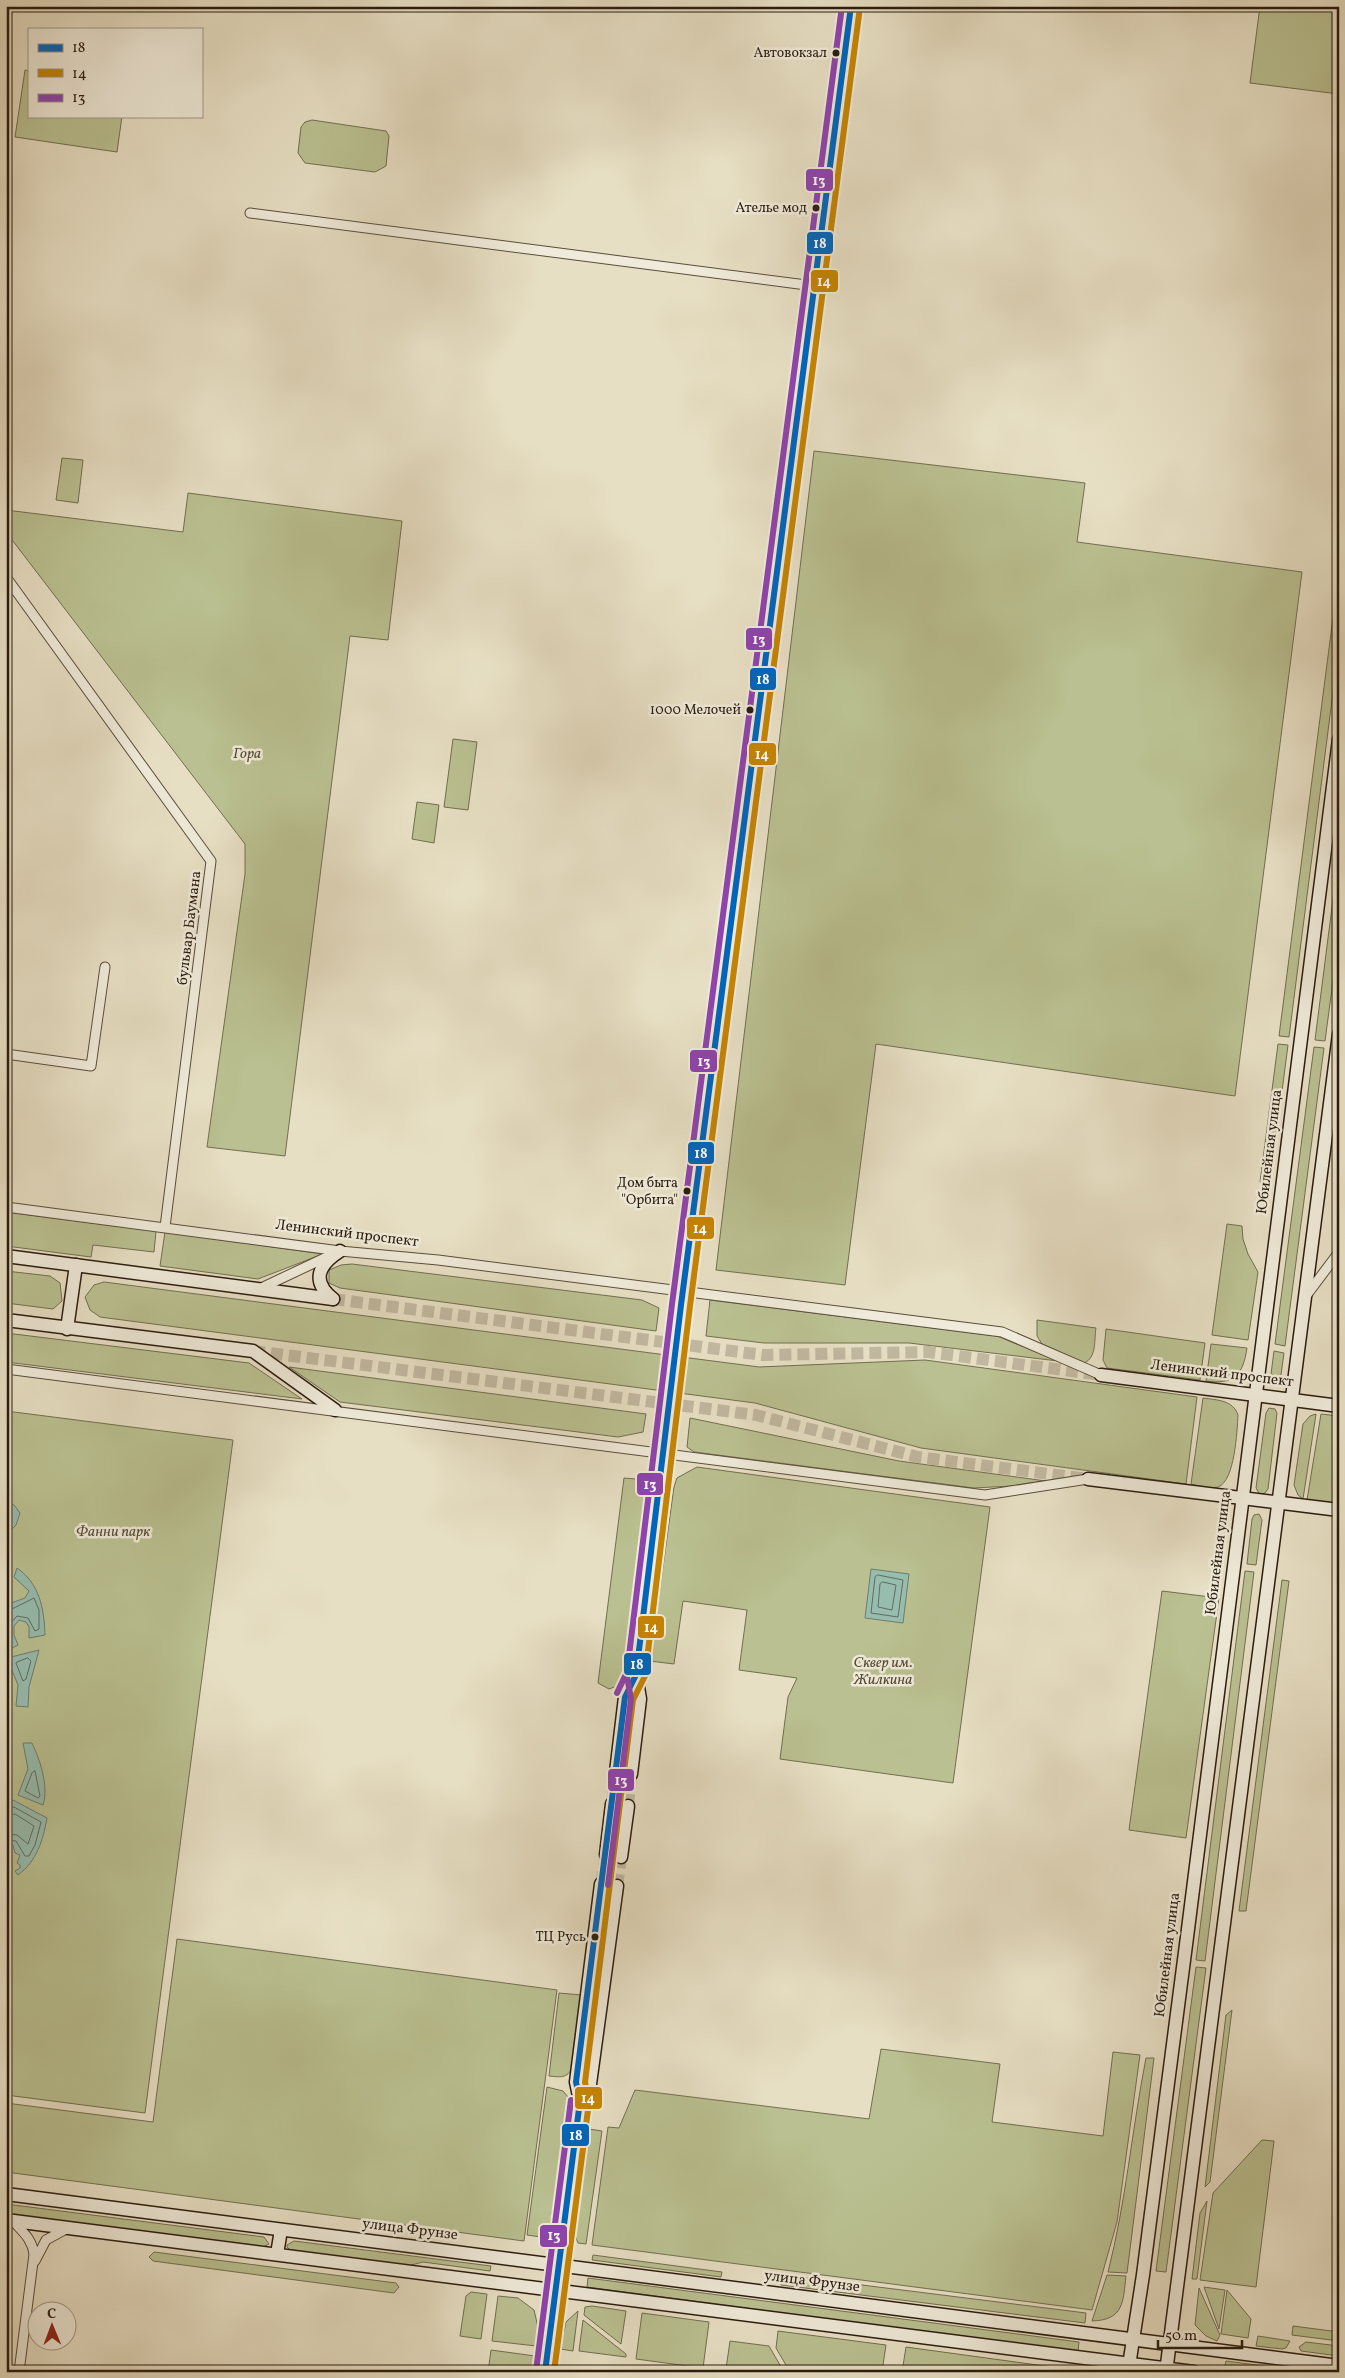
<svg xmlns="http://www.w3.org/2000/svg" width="1345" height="2378" viewBox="0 0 1345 2378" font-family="Vollkorn,serif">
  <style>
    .green { fill: #bac091; stroke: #726e50 }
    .water { fill: #97bdaf; stroke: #6c7d6f }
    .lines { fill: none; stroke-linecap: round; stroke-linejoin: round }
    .shore { stroke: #616c60; stroke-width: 1 }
    .secondary-tunnel { stroke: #c1b8a0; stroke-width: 12; stroke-dasharray: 12 6; stroke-linecap: butt }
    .street-casing { stroke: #5a4d3d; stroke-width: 11 }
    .secondary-casing { stroke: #2b1c10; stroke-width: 15 }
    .street { stroke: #efead9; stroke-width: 9 }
    .secondary { stroke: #efead9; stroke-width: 12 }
    .secondary-bridge-casing { stroke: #2b1c10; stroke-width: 15; stroke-linecap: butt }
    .secondary-bridge { stroke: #efead9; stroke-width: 12 }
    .bus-1-casing { stroke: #efead9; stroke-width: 10 }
    .bus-2-casing { stroke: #efead9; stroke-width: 10 }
    .bus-3-casing { stroke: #efead9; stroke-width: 10 }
    .bus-1 { stroke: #0065bd; stroke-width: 6 }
    .bus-2 { stroke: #c48404; stroke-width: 6 }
    .bus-3 { stroke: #8e44ad; stroke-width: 6 }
    .bus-dot { fill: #2b1c10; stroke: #efead9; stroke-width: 2 }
    .labels { text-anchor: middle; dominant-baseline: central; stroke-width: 5; stroke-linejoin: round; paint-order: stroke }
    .bus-label { font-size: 14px; fill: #2b1c10; stroke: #efead9; text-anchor: end }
    .park-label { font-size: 15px; font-style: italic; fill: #564d37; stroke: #efead9 }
    .street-label { font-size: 15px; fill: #2b1c10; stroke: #efead9 }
    .line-badge { stroke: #efead9; stroke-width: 2 }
    .badge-label { font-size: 14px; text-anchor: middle; font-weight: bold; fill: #fff }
  </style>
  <rect width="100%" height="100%" fill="#e7dfc4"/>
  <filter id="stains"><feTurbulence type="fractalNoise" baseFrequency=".004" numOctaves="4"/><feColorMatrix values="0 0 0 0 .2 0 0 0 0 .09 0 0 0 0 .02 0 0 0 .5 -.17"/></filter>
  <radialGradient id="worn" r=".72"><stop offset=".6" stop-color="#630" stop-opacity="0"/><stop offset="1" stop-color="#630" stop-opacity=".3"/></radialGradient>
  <g class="green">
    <path d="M1260,6H1339V94L1250,83Z"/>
    <path d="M25,70L29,71V116H122L117,152L15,137Z"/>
    <path d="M312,120L386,131L389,136L386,166L375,172L305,163L298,153L301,127L305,122Z"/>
    <path d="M814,451L1085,483L1077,542L1302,572L1235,1096L876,1044L845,1285L716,1270Z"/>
    <path d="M62,458L83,460L78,503L56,500Z"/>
    <path d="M188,493L402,521L388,640L350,636L285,1156L207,1147L245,874V844L6,532V510L183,532Z"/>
    <path d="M1339,571V645L1289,1037L1279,1036Z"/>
    <path d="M453,739L477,742L468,810L444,807Z"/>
    <path d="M417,802L439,805L434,843L412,839Z"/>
    <path d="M1339,852V936L1325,1041L1315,1040Z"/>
    <path d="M1278,1044L1288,1045L1270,1184L1260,1182Z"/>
    <path d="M1314,1047L1324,1048L1285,1346L1275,1344Z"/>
    <path d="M6,1212L156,1231L154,1252L93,1245L91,1257L6,1246Z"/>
    <path d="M1227,1224L1242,1226L1243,1239L1248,1254L1258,1272L1248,1340L1212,1335Z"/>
    <path d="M165,1232L323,1254L258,1279L160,1266Z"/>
    <path d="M352,1264L642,1300L659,1308L656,1331L340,1288L329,1283V1270L341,1265Z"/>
    <path d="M6,1271L50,1276L60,1283L62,1301L53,1309L6,1303Z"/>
    <path d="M104,1282L759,1367L925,1360L1197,1397L1186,1484L921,1448L755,1403L100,1317L90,1310L85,1297L94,1285Z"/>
    <path d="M710,1300L997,1336L1058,1361L909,1343H764L706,1336Z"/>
    <path d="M1037,1320L1096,1328C1094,1339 1097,1358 1084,1363L1042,1344L1037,1336Z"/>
    <path d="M1106,1329L1205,1343L1200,1380L1107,1368L1103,1360Z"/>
    <path d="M6,1333L249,1363L302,1399L6,1362Z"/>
    <path d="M1211,1344L1247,1348C1243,1375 1234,1385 1206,1381Z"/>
    <path d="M1274,1351L1284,1353L1281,1375L1278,1377L1271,1374Z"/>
    <path d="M289,1367L646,1414L643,1432L618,1437L340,1402Z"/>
    <path d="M1203,1398C1217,1400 1233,1400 1238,1415C1237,1431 1235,1481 1218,1487C1210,1489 1199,1486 1191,1484Z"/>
    <path d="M1269,1408L1275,1409L1277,1413L1268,1489L1265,1493L1260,1495L1256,1488L1266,1413Z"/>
    <path d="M6,1411L233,1440L145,2113L6,2095Z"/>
    <path d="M1316,1414L1303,1499L1298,1495L1294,1485L1303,1424L1310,1416Z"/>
    <path d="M1321,1414L1339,1416V1504L1307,1500Z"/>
    <path d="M690,1418L899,1461L1046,1481L1011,1486L974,1488L694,1452L687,1447Z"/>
    <path d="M697,1467L990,1507L953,1783L780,1759L788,1697L797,1678L739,1670L747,1610L683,1601L674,1664L650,1661L674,1487L677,1478Z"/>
    <path d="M624,1478L647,1480L624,1676L617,1686L609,1689L598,1683Z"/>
    <path d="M1259,1514L1262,1520L1256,1565L1247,1564L1252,1519L1254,1515Z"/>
    <path d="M1245,1571L1254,1572L1205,1961L1196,1960Z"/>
    <path d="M1282,1580L1289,1581L1246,1911H1239Z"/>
    <path d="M1162,1591L1219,1598L1186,1838L1129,1830Z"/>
    <path d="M177,1939L557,1990L524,2241L6,2172V2103L153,2122Z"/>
    <path d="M1196,1967L1206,1968L1166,2272L1156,2271Z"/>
    <path d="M559,1993L582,1995L573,2067C567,2079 560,2077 549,2076Z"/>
    <path d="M1232,2010L1210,2182L1205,2187L1226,2015Z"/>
    <path d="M881,2049L1000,2064L992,2122L1103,2136L1113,2052L1140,2055L1117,2222L1092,2310L592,2245L608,2127L619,2128L635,2090L869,2119Z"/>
    <path d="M1146,2058H1154L1127,2273L1108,2272C1126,2202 1132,2129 1146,2058Z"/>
    <path d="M547,2087L563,2091L568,2097L550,2229L547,2238L527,2235Z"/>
    <path d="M589,2129L602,2131L586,2244L578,2243L574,2233Z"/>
    <path d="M1262,2140L1274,2141L1256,2287L1200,2280L1213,2193Z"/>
    <path d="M1207,2201L1197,2279H1192L1200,2213Z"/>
    <path d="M6,2204L264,2237L269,2244L263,2247L6,2214Z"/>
    <path d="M294,2241L491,2266L490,2271L423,2262L407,2266L291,2251L287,2247V2245Z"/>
    <path d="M154,2252L396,2283L399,2287L394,2293L153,2261L149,2257Z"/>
    <path d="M593,2255L722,2272L721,2277L592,2260Z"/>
    <path d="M782,2275L1086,2313L1085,2323L781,2285Z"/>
    <path d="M1107,2275L1126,2276C1123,2302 1124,2320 1092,2321Z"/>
    <path d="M588,2278L1079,2342L1078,2352L587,2287Z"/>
    <path d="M1204,2287L1225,2290L1219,2329Z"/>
    <path d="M1199,2288L1220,2335L1217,2341L1206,2336L1195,2325Z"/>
    <path d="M1227,2290L1251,2319L1248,2338L1221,2334Z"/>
    <path d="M471,2292L487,2294L481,2339L460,2336L466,2296Z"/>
    <path d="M498,2296L518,2298L534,2310L538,2327L536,2346L492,2341Z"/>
    <path d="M592,2306L626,2311L621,2344L584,2315L585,2307Z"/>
    <path d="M578,2311L573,2351L560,2349L566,2322Z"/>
    <path d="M642,2313L709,2322L703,2368L636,2359Z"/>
    <path d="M583,2320L626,2354V2357L579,2351Z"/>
    <path d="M1293,2326L1339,2332V2341L1292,2335Z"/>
    <path d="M778,2331L886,2345L882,2372H790L776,2348Z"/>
    <path d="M1258,2336L1290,2341L1286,2348L1282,2349L1256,2346Z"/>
    <path d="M730,2341L769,2346L784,2372H748L726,2369Z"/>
    <path d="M1306,2342L1339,2346V2356L1301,2351L1299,2347Z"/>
    <path d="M906,2347L1074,2370V2372H902Z"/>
    <path d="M491,2350L535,2356L532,2372H488Z"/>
    <path d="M1226,2361L1312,2372H1242L1224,2369Z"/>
  </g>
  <g class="water">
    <path d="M6,1501L14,1505L20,1513L16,1525L6,1535Z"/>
    <path d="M17,1568C40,1584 44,1609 45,1635L29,1638V1627L26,1622L19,1620L14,1626V1635L18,1645L6,1651V1605L25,1598L29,1591L14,1577Z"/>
    <path d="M871,1569L909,1574L903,1623L865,1618Z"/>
    <path d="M39,1650L29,1687L28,1707L16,1706L18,1685L7,1658Z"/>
    <path d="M23,1743H32C40,1760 49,1786 43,1805L18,1795L28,1769Z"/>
    <path d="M13,1800L47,1818C43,1840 37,1861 18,1875L15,1871L20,1868V1865L17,1863L20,1855L15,1853L13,1845H6V1806Z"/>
  </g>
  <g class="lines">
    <g class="shore">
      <path d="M878,1575L903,1580L898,1617L871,1613L875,1577Z"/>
      <path d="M883,1582L896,1585L892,1610L878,1607L880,1584Z"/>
      <path d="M6,1610L14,1608L34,1598L39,1610V1629L35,1631L28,1618L17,1616L9,1625L11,1641L6,1645"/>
      <path d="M28,1658L31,1661L26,1679L23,1681L16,1663Z"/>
      <path d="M35,1771L40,1796L38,1798L25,1791L32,1773Z"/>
      <path d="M6,1809L14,1807L41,1822L35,1845L29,1856H25L16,1841L6,1840"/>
      <path d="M6,1816L15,1814L34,1826L28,1844L17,1835L6,1834"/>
    </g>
    <g class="secondary-tunnel">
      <path d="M333,1299L763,1355L928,1352L1101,1375"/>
      <path d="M253,1351L756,1415L918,1457L1088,1479"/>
      <path d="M612,1804L616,1772"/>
      <path d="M628,1806L631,1774"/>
      <path d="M601,1884L606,1855"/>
      <path d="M617,1886L621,1857"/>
    </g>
    <defs>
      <g id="street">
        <path d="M250,213L814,286"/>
        <path d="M6,577L211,861L165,1227"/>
        <path d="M6,1054L91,1066L105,967"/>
        <path d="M6,1207L340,1251L438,1260L1002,1332L1101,1375"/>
        <path d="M259,1289L331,1255"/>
        <path d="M1306,1296L1339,1252"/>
        <path d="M6,1369L985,1495L1088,1479"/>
        <path d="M13,2221C23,2232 32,2239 34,2254L19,2372"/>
        <path d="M35,2261L46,2240L66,2229"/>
      </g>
      <g id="secondary">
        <path d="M6,1256L333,1299"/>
        <path d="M333,1299C311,1281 318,1265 340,1251"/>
        <path d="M681,1305L851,6"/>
        <path d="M6,1320L253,1351L335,1410"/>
        <path d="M67,1329L76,1265"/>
        <path d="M1101,1375L1339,1406"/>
        <path d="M1088,1479L1339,1510"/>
        <path d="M616,1772L625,1697L636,1675L664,1436"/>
        <path d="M631,1774L640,1699L636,1675"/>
        <path d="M606,1855L612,1804"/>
        <path d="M621,1857L628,1806"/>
        <path d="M580,2101L590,2084L617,1886"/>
        <path d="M6,2194L1339,2366"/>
        <path d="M6,2220L1194,2372"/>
        <path d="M277,2254L281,2230"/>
        <path d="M545,2372L580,2101L576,2082L601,1884"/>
        <path d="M1128,2372L1143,2275L1187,1937L1339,739"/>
        <path d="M1166,2372L1339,1034"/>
      </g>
    </defs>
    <use href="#street" class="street-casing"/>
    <use href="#secondary" class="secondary-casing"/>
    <use href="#street" class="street"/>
    <use href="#secondary" class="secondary"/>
    <defs>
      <path id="secondary-bridge" d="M664,1436L681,1305"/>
    </defs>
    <use href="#secondary-bridge" class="secondary-bridge-casing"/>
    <use href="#secondary-bridge" class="secondary-bridge"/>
    <defs>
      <path id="bus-1" d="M545,2372L580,2101L576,2082L625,1697L636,1675L681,1305L851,6"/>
      <path id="bus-2" d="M554,2372L589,2102L585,2082L633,1700L645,1676L690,1306L860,7"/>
      <g id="bus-3">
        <path d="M617,1693L627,1672L672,1304L842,6"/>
        <path d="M608,1885L631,1699L627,1676"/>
        <path d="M536,2371L571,2100"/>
      </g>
    </defs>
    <use href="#bus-1" class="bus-1-casing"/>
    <use href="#bus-2" class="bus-2-casing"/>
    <use href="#bus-3" class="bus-3-casing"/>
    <use href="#bus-1" class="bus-1"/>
    <use href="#bus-2" class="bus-2"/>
    <use href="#bus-3" class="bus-3"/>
  </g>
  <g class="bus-dot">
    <circle cx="836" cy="53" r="4.5"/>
    <circle cx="816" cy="208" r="4.5"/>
    <circle cx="750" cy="710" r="4.5"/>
    <circle cx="687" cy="1191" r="4.5"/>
    <circle cx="595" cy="1937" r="4.5"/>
  </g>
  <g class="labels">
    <g class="bus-label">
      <text x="827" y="53">Автовокзал</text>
      <text x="807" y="208">Ателье мод</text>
      <text x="741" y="710">1000 Мелочей</text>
      <text x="678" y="1183">Дом быта<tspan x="678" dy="17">"Орбита"</tspan></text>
      <text x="586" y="1937">ТЦ Русь</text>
    </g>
    <g class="park-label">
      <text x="247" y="754">Гора</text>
      <text x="113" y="1532">Фанни парк</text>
      <text x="883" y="1663">Сквер им.<tspan x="883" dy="17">Жилкина</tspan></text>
    </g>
    <g class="street-label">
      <text transform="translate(190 928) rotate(-83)">бульвар Баумана</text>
      <text transform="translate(1270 1152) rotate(-83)">Юбилейная улица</text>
      <text transform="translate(347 1234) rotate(7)">Ленинский проспект</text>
      <text transform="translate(1222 1374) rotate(7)">Ленинский проспект</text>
      <text transform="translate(1219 1553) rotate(-83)">Юбилейная улица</text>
      <text transform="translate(1168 1955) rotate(-83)">Юбилейная улица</text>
      <text transform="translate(410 2230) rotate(7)">улица Фрунзе</text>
      <text transform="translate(812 2282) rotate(7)">улица Фрунзе</text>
    </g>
  </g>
  <g class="line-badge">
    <rect x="805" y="168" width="29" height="24" rx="5" fill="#8e44ad"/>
    <rect x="806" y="231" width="28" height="24" rx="5" fill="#0065bd"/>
    <rect x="810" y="269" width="29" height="24" rx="5" fill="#c48404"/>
    <rect x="745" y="627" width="28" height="24" rx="5" fill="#8e44ad"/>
    <rect x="749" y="667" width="28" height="24" rx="5" fill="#0065bd"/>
    <rect x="748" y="742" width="29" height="24" rx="5" fill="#c48404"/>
    <rect x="689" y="1049" width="29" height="24" rx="5" fill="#8e44ad"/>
    <rect x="687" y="1141" width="28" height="24" rx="5" fill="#0065bd"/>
    <rect x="686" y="1216" width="29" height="24" rx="5" fill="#c48404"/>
    <rect x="636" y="1472" width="28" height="24" rx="5" fill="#8e44ad"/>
    <rect x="637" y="1615" width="28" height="24" rx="5" fill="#c48404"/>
    <rect x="623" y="1652" width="29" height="24" rx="5" fill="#0065bd"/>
    <rect x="607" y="1768" width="28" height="24" rx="5" fill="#8e44ad"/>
    <rect x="574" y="2086" width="29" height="24" rx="5" fill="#c48404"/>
    <rect x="561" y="2123" width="29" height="24" rx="5" fill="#0065bd"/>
    <rect x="539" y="2224" width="29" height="24" rx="5" fill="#8e44ad"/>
  </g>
  <g class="badge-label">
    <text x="819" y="185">13</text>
    <text x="820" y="248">18</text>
    <text x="824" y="286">14</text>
    <text x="759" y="644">13</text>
    <text x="763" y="684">18</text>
    <text x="762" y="759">14</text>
    <text x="704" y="1066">13</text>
    <text x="701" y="1158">18</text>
    <text x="700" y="1233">14</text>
    <text x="650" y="1489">13</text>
    <text x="651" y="1632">14</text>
    <text x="637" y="1669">18</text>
    <text x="621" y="1785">13</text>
    <text x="588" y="2103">14</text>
    <text x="576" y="2140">18</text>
    <text x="554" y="2240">13</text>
  </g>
  <rect width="1345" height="2378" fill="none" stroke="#e7dfc4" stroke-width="25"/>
  <rect x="8" y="8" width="1330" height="2363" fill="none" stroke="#2b1c10" stroke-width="2.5"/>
  <rect x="12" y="12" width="1320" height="2353" fill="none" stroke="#2b1c10"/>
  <rect x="28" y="28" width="175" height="90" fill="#efead9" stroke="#a19889"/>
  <rect x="38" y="44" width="25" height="8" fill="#0065bd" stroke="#a19889"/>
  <text x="72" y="52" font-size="15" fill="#2b1c10">18</text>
  <rect x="38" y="69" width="25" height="8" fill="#c48404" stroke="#a19889"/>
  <text x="72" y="78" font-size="15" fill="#2b1c10">14</text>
  <rect x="38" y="94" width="25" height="8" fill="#8e44ad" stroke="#a19889"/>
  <text x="72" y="102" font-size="15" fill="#2b1c10">13</text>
  <g transform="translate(52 2326) rotate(359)"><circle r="24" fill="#efead9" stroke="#a19889"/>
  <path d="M0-4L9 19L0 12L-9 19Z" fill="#8f2418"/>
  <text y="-8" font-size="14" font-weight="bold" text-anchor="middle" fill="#2b1c10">С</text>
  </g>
  <path d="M1158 2340v8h84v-8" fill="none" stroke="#2b1c10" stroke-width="2.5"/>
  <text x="1165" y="2340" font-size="15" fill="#2b1c10" stroke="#efead9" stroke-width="4" paint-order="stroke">50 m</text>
  <rect width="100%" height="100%" filter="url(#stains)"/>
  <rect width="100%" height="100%" fill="url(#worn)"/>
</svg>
